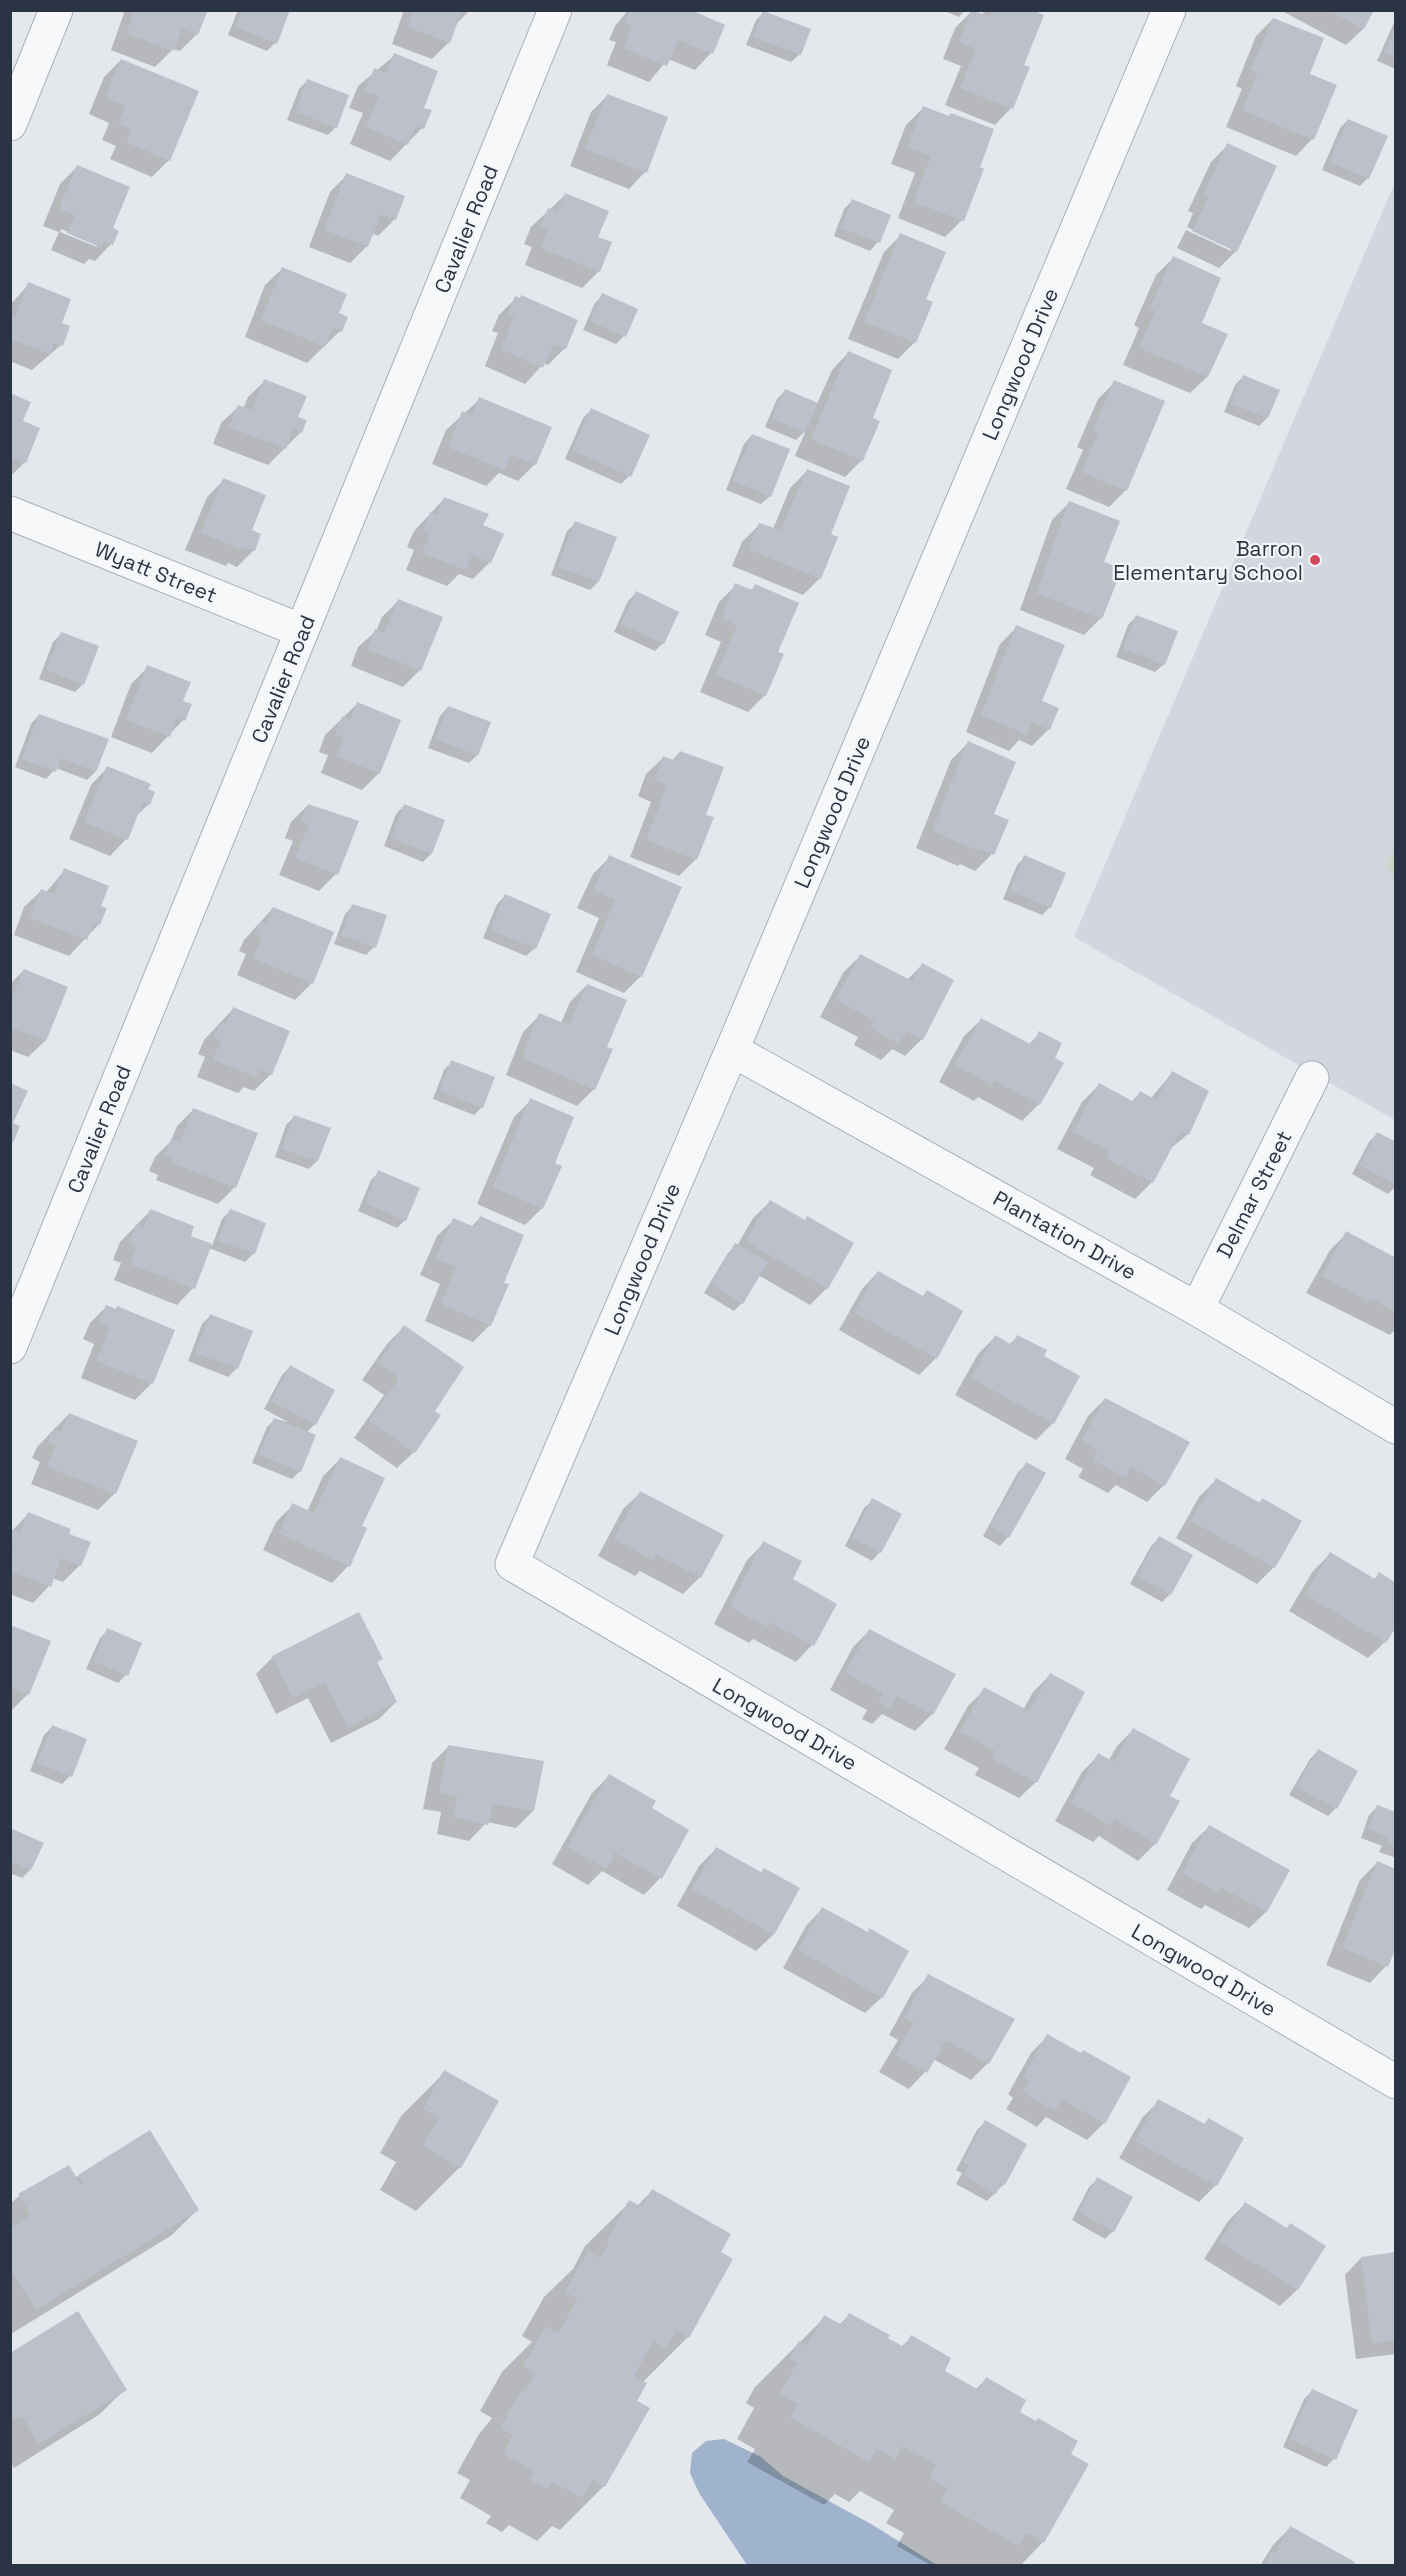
<svg xmlns="http://www.w3.org/2000/svg" width="1406" height="2576" viewBox="0 0 1406 2576" font-family="'Space Grotesk',sans-serif">
  <style>
    .built { fill: #d2d6de }
    .green { fill: #c9d6c5 }
    .water { fill: #9fb4cc }
    .shadow { fill: #0003; fill-rule: evenodd }
    .building { fill: #bbc0ca }
    .lines { fill: none; stroke-linecap: round; stroke-linejoin: round }
    .minor-casing { stroke: #a9aeb7; stroke-width: 35 }
    .minor { stroke: #f7f8fa; stroke-width: 33 }
    .poi-dot { fill: #d1495b; stroke: #f4f6f9; stroke-width: 2 }
    .labels { text-anchor: middle; dominant-baseline: central; stroke-width: 4.5; stroke-linejoin: round; paint-order: stroke }
    .street-label { font-size: 21px; fill: #2b3445; stroke: #f4f6f9 }
    .poi-label { font-size: 21px; fill: #2b3445; stroke: #f4f6f9; text-anchor: end }
  </style>
  <rect width="100%" height="100%" fill="#e4e7ec"/>
  <path class="built" d="M1395,182V1120L1074,937Z"/>
  <path class="green" d="M1395,845L1396,879H1395L1387,865Z"/>
  <path class="water" d="M724,2439L761,2457L783,2476L871,2524L937,2565H747L699,2493L690,2473L692,2453L706,2441Z"/>
  <g class="shadow">
    <path d="M122,10H199L197,34L180,51L173,49L155,67L111,50L124,13Z"/>
    <path d="M238,10H288L275,43L267,51L228,35Z"/>
    <path d="M404,10H470L455,25L449,42L432,59L392,44Z"/>
    <path d="M628,10H687L711,53L695,70L668,59L649,82L607,65L616,42L609,40L615,26Z"/>
    <path d="M942,10H965L959,17Z"/>
    <path d="M986,10H1028L1022,66L1011,108L995,125L945,105L961,66L943,59L955,28L972,11L981,15Z"/>
    <path d="M1280,10H1372L1363,29L1346,45Z"/>
    <path d="M764,12L800,54L791,62L746,45L756,20Z"/>
    <path d="M1396,18V69L1377,61Z"/>
    <path d="M1273,19L1308,75L1312,139L1296,156L1226,127L1242,89L1236,86L1256,36Z"/>
    <path d="M395,55L422,108L430,111L422,128L390,161L350,144L363,113L349,108L358,86Z"/>
    <path d="M121,60L169,160L152,177L110,159L116,146L102,140L109,123L89,114L104,77Z"/>
    <path d="M307,81L336,127L328,135L287,120L299,89Z"/>
    <path d="M608,95L645,172L629,189L570,166L591,112Z"/>
    <path d="M923,108L948,117L962,220L945,237L898,218L915,173L891,164L906,125Z"/>
    <path d="M1348,120L1368,178L1360,186L1322,170L1340,128Z"/>
    <path d="M1228,145L1236,251L1219,268L1177,248L1186,230L1231,251V248L1187,227L1193,213L1188,211L1211,162Z"/>
    <path d="M77,167L111,229V244L95,261L89,259L84,264L51,250L59,232L43,226L60,184ZM61,229L97,244V247L60,232Z"/>
    <path d="M347,175L395,219L378,236L372,233L367,246L350,263L309,247L330,192Z"/>
    <path d="M565,195L596,237L599,271L582,288L525,265L532,247L524,244L531,227Z"/>
    <path d="M852,201L878,242L870,251L834,236L844,209Z"/>
    <path d="M901,235L924,300L915,342L898,359L848,339L884,252Z"/>
    <path d="M1173,258L1200,324L1207,377L1190,393L1123,365L1139,328L1134,325L1156,275Z"/>
    <path d="M282,269L337,314L340,331L307,363L245,337L265,285Z"/>
    <path d="M29,284L60,324L61,345L32,370L10,361V305Z"/>
    <path d="M603,295L624,336L616,344L583,330L595,303Z"/>
    <path d="M516,298L565,348L548,365L544,363L525,384L485,366L498,333L492,331L499,315Z"/>
    <path d="M848,353L871,418L862,460L845,477L795,456L806,430L796,440L765,427L777,399L785,391L817,404L832,370Z"/>
    <path d="M1243,377L1267,418L1259,426L1224,412L1235,385Z"/>
    <path d="M265,381L301,432L268,465L213,444L221,423L238,407L243,409L248,397Z"/>
    <path d="M1115,382L1126,490L1109,507L1066,489L1083,450L1077,447L1098,399Z"/>
    <path d="M10,395L25,462L10,477Z"/>
    <path d="M480,399L535,464L518,481L499,473L486,486L432,464L446,430Z"/>
    <path d="M591,410L629,476L621,484L565,459L583,418Z"/>
    <path d="M752,435L770,496L761,504L726,490L744,444Z"/>
    <path d="M807,471L829,535L820,578L803,595L732,566L742,542L759,525L773,529L790,488Z"/>
    <path d="M224,480L250,531L254,550L237,567L228,563L226,566L185,550L207,497Z"/>
    <path d="M444,499L481,526L490,562L473,579L459,574L447,586L406,570L414,550L407,547L414,531Z"/>
    <path d="M1069,503L1102,563L1101,618L1084,635L1020,610L1052,520Z"/>
    <path d="M576,523L598,582L590,590L551,575L567,531Z"/>
    <path d="M736,585L750,591L755,586L776,652L765,695L748,712L700,692L721,642L705,635L719,602Z"/>
    <path d="M636,593L663,643L655,651L614,632L628,601Z"/>
    <path d="M399,600L420,670L403,687L351,666L358,647L376,631L382,617Z"/>
    <path d="M1136,617L1164,664L1155,672L1116,657L1128,625Z"/>
    <path d="M1017,627L1049,729L1032,746L1019,740L1009,751L966,732L1000,644Z"/>
    <path d="M61,634L83,684L75,692L39,679L53,642Z"/>
    <path d="M148,667L182,702L183,720L152,753L111,737L131,684Z"/>
    <path d="M357,704L379,773L362,790L321,773L328,755L319,752L325,735Z"/>
    <path d="M448,707L477,755L469,763L428,748L440,716Z"/>
    <path d="M39,715L107,740L95,772L87,780L56,768L46,779L15,767L31,724Z"/>
    <path d="M968,743L992,854L975,871L960,864L958,866L916,848L951,760Z"/>
    <path d="M680,752L704,816L696,859L679,876L630,857L651,802L638,796L646,774L663,758L672,761Z"/>
    <path d="M107,768L147,790L149,804L135,817L126,839L110,856L69,839L91,785Z"/>
    <path d="M308,805L336,874L319,891L279,875L293,841L285,838L291,822Z"/>
    <path d="M404,806L431,854L423,862L384,846L396,814Z"/>
    <path d="M610,857L641,976L624,993L576,972L599,918L577,908L593,874Z"/>
    <path d="M1025,857L1050,907L1042,915L1003,899L1017,865Z"/>
    <path d="M65,870L99,907V924L69,956L14,935L24,907L41,891L46,892Z"/>
    <path d="M505,896L535,948L526,956L483,938L497,904Z"/>
    <path d="M353,906L374,947L366,955L334,944L345,914Z"/>
    <path d="M273,908L312,983L295,1000L237,975L246,954L239,951L244,940Z"/>
    <path d="M860,956L907,980L922,965V1039L905,1056L892,1049L881,1060L854,1045L858,1037L820,1017L843,973Z"/>
    <path d="M24,970L66,987L45,1041L28,1057L10,1050V984Z"/>
    <path d="M587,985L605,1047L594,1089L577,1106L506,1075L523,1032L540,1015L561,1023L570,1002Z"/>
    <path d="M233,1009L271,1074L254,1091L244,1087L238,1093L197,1077L205,1057L198,1054L204,1040Z"/>
    <path d="M981,1020L1028,1045L1040,1033L1053,1058L1039,1104L1022,1121L978,1097L974,1101L939,1082L964,1036Z"/>
    <path d="M452,1062L482,1107L474,1115L433,1099L444,1070Z"/>
    <path d="M1172,1073L1201,1109L1188,1134L1169,1150L1152,1182L1135,1199L1090,1175L1094,1168L1057,1149L1082,1102L1099,1085L1131,1102L1140,1093L1151,1098Z"/>
    <path d="M531,1100L553,1163L542,1208L525,1225L477,1204L514,1117Z"/>
    <path d="M194,1109L235,1187L218,1204L156,1180L158,1175L149,1171L155,1157L171,1141L177,1126Z"/>
    <path d="M294,1117L329,1129L317,1161L309,1169L275,1157L286,1125Z"/>
    <path d="M1377,1134L1396,1144V1186L1388,1194L1352,1174L1369,1142Z"/>
    <path d="M379,1172L405,1220L397,1228L358,1211L371,1180Z"/>
    <path d="M770,1202L827,1288L810,1305L758,1275L742,1303L734,1311L704,1293L728,1253L737,1246L753,1218Z"/>
    <path d="M151,1210L189,1237L212,1246L222,1219L230,1211L265,1224L253,1254L245,1262L209,1248L193,1288L177,1305L114,1280L121,1263L113,1260L120,1242Z"/>
    <path d="M480,1218L502,1283L490,1325L473,1342L425,1321L440,1284L420,1275L437,1236L454,1220L471,1227Z"/>
    <path d="M1347,1233L1396,1259V1329L1390,1335L1306,1293L1330,1250Z"/>
    <path d="M878,1272L936,1358L919,1375L839,1330L862,1289Z"/>
    <path d="M106,1307L173,1330L151,1384L135,1400L81,1378L94,1344L83,1339L90,1323Z"/>
    <path d="M210,1316L237,1368L228,1377L188,1361L202,1324Z"/>
    <path d="M404,1327L433,1411L414,1452L397,1468L354,1438L384,1395L362,1380L387,1344Z"/>
    <path d="M1018,1336L1042,1356L1053,1423L1036,1440L955,1395L978,1354L995,1337L1009,1345Z"/>
    <path d="M290,1367L333,1391L314,1425L307,1432L300,1471L292,1479L252,1463L267,1427L275,1419L288,1422L264,1409L282,1375Z"/>
    <path d="M1105,1399L1164,1485L1147,1502L1116,1485L1108,1493L1078,1477L1083,1469L1065,1459L1088,1416Z"/>
    <path d="M69,1414L115,1493L98,1510L31,1484L40,1462L32,1458L37,1447Z"/>
    <path d="M340,1459L348,1566L332,1583L263,1550L276,1522L293,1505L307,1512L323,1476Z"/>
    <path d="M1027,1464L1008,1537L1000,1546L983,1536L1018,1472Z"/>
    <path d="M1216,1480L1258,1504L1262,1500L1300,1521L1274,1567L1257,1584L1176,1538L1199,1497Z"/>
    <path d="M640,1493L700,1577L683,1594L640,1571L635,1576L598,1556L623,1509Z"/>
    <path d="M873,1500L880,1552L872,1561L845,1546L864,1508Z"/>
    <path d="M28,1514L68,1534L80,1565L63,1582L52,1578L49,1586L33,1603L10,1594V1533Z"/>
    <path d="M1159,1538L1170,1594L1162,1602L1130,1584L1151,1546Z"/>
    <path d="M764,1543L791,1580L812,1645L796,1662L753,1639L749,1643L714,1624L747,1560Z"/>
    <path d="M1330,1554L1373,1580L1379,1574L1385,1642L1368,1658L1289,1611L1313,1571Z"/>
    <path d="M358,1614L381,1659L376,1663L396,1702L379,1719L331,1743L308,1698L276,1714L256,1674L273,1657Z"/>
    <path d="M10,1627L28,1694L11,1711H10Z"/>
    <path d="M108,1630L126,1675L118,1683L86,1669L100,1638Z"/>
    <path d="M870,1630L932,1714L915,1731L882,1714L872,1724L862,1719L867,1710L830,1690L853,1647Z"/>
    <path d="M1050,1675L1036,1782L1019,1798L975,1775L979,1768L944,1749L968,1706L985,1689L1023,1710L1033,1692Z"/>
    <path d="M52,1727L70,1776L62,1784L30,1771L44,1735Z"/>
    <path d="M1133,1730L1168,1796L1155,1844L1138,1861L1099,1836L1093,1842L1055,1821L1082,1772L1099,1755L1109,1760L1117,1746Z"/>
    <path d="M449,1746L533,1811L516,1828L487,1822L469,1841L437,1834L441,1812L423,1809L432,1763Z"/>
    <path d="M1318,1751L1336,1808L1328,1816L1289,1795L1310,1759Z"/>
    <path d="M609,1776L650,1809L660,1878L644,1895L602,1871L588,1885L552,1864L592,1793Z"/>
    <path d="M1377,1807L1396,1814V1858L1379,1852L1382,1846L1361,1838L1369,1815Z"/>
    <path d="M1209,1827L1288,1870L1266,1912L1249,1928L1205,1905L1201,1909L1167,1890L1192,1843Z"/>
    <path d="M10,1830L42,1844L30,1870L22,1878L10,1873Z"/>
    <path d="M716,1849L760,1874L798,1889L773,1935L756,1951L677,1906L699,1866Z"/>
    <path d="M1377,1863L1386,1966L1370,1983L1326,1965L1360,1880Z"/>
    <path d="M822,1909L867,1933L870,1930L882,1997L865,2013L783,1968L806,1926Z"/>
    <path d="M929,1976L1012,2019L987,2064L971,2080L933,2059L925,2072L909,2089L879,2072L898,2040L889,2035L912,1993Z"/>
    <path d="M1048,2036L1080,2054L1104,2123L1087,2140L1046,2117L1037,2127L1006,2109L1013,2098L1008,2094L1031,2053Z"/>
    <path d="M445,2072L460,2167L416,2211L380,2190L396,2162L380,2153L401,2116Z"/>
    <path d="M1159,2101L1203,2125L1208,2120L1242,2139L1216,2185L1199,2202L1119,2158L1142,2118Z"/>
    <path d="M985,2122L1004,2184L987,2201L956,2184L962,2173L956,2170L977,2130Z"/>
    <path d="M79,2176L197,2210L172,2235L11,2334L10,2204L19,2196Z"/>
    <path d="M1098,2179L1113,2231L1105,2239L1072,2220L1089,2187Z"/>
    <path d="M652,2191L719,2252L688,2337L643,2382L604,2486L560,2530L552,2526L537,2541L509,2525L502,2532L486,2523L491,2516L460,2498L470,2480L457,2473L479,2434L492,2418L480,2411L502,2372L532,2342L522,2336L544,2297L573,2269L585,2246L630,2202L637,2206Z"/>
    <path d="M1245,2204L1286,2230L1324,2246L1297,2290L1280,2306L1204,2259L1228,2221Z"/>
    <path d="M1396,2253V2354L1356,2359L1345,2275L1361,2258Z"/>
    <path d="M850,2314L901,2347L912,2337L943,2371L975,2390L986,2379L1018,2412L1069,2455L1087,2465L1043,2542L1020,2566H932L897,2546L904,2533L886,2523L894,2510L860,2491L849,2502L835,2494L824,2505L747,2462L755,2449L737,2439L754,2408L746,2403L755,2387L825,2317L839,2325Z"/>
    <path d="M10,2355L125,2389L100,2414L14,2468L10,2462Z"/>
    <path d="M1312,2391L1334,2459L1326,2467L1283,2447L1304,2399Z"/>
    <path d="M1290,2528L1351,2566H1260L1273,2545Z"/>
  </g>
  <g class="building">
    <path d="M135,10H203L207,12L198,35L182,29L173,51L126,33Z"/>
    <path d="M242,10H290L277,44L235,27Z"/>
    <path d="M414,10H462L450,43L408,27Z"/>
    <path d="M630,10H691L725,25L713,54L678,40L667,66L623,48L632,26L625,23Z"/>
    <path d="M972,10L990,17L992,10H1032L1044,15L1024,65L1030,67L1013,109L960,88L976,49L959,42Z"/>
    <path d="M1327,10H1374L1364,29Z"/>
    <path d="M763,11L811,29L801,55L753,37Z"/>
    <path d="M1273,18L1324,38L1310,74L1337,85L1314,140L1242,110L1258,72L1251,69Z"/>
    <path d="M1396,26V58L1384,53Z"/>
    <path d="M394,53L438,71L424,108L432,110L424,129L416,126L408,145L366,127L379,96L365,91L374,68L386,73Z"/>
    <path d="M121,59L199,91L170,161L126,142L132,129L118,123L125,106L105,97Z"/>
    <path d="M307,79L349,95L337,128L295,112Z"/>
    <path d="M607,94L668,117L647,173L585,149Z"/>
    <path d="M923,106L949,116L951,113L994,129L980,167L984,169L964,221L913,202L931,156L907,147Z"/>
    <path d="M1348,119L1388,136L1369,179L1329,162Z"/>
    <path d="M1227,143L1277,166L1237,252L1192,231L1209,196L1204,193Z"/>
    <path d="M77,165L130,187L113,228L119,231L113,245L105,242L102,248L67,233L75,215L59,209Z"/>
    <path d="M346,173L405,196L396,220L381,214L368,247L324,230Z"/>
    <path d="M565,193L609,211L598,237L612,242L600,272L541,248L548,230L540,227L548,208L557,212Z"/>
    <path d="M852,199L891,215L880,243L841,228Z"/>
    <path d="M900,233L946,252L926,299L933,302L916,343L864,322Z"/>
    <path d="M1173,256L1221,278L1202,323L1228,334L1208,377L1139,348L1155,311L1150,308Z"/>
    <path d="M282,267L347,294L339,313L348,317L342,332L333,328L325,347L261,320Z"/>
    <path d="M28,282L71,299L62,323L70,326L63,346L54,343L50,354L10,339V316L15,318Z"/>
    <path d="M602,293L638,309L626,337L590,321Z"/>
    <path d="M521,295L578,320L566,349L554,344L543,368L501,349L514,317L508,314L515,296L520,298Z"/>
    <path d="M848,351L892,370L873,418L880,421L863,461L811,439Z"/>
    <path d="M1243,375L1280,390L1268,418L1231,404Z"/>
    <path d="M264,379L307,396L298,417L307,420L302,433L293,429L286,449L229,427L238,405L252,410Z"/>
    <path d="M1114,380L1165,401L1127,491L1082,472L1098,433L1093,430Z"/>
    <path d="M785,389L818,403L805,433L772,418Z"/>
    <path d="M10,393L31,402L23,421L40,428L26,463L10,457Z"/>
    <path d="M479,397L552,427L536,465L511,455L504,470L448,447L462,411L472,415Z"/>
    <path d="M591,408L650,435L631,477L572,450Z"/>
    <path d="M752,434L790,449L771,497L733,481Z"/>
    <path d="M807,469L850,486L831,534L838,537L821,579L748,549L759,523L781,530Z"/>
    <path d="M223,478L266,495L252,530L261,534L255,551L245,547L244,550L201,533Z"/>
    <path d="M444,497L489,514L483,525L504,534L491,563L472,555L466,570L422,553L430,533L423,530L430,512L437,515Z"/>
    <path d="M1069,501L1120,521L1104,562L1122,569L1102,619L1036,593Z"/>
    <path d="M575,521L617,537L599,582L558,567Z"/>
    <path d="M735,583L752,590L755,584L799,603L778,652L784,654L766,696L716,675L737,625L721,618Z"/>
    <path d="M636,591L679,612L664,644L621,624Z"/>
    <path d="M398,599L443,617L421,671L367,649L375,629L384,633Z"/>
    <path d="M1136,615L1178,631L1165,665L1123,649Z"/>
    <path d="M1016,625L1065,645L1042,701L1059,708L1050,730L1032,722L1027,735L981,715Z"/>
    <path d="M61,632L99,646L84,685L46,670Z"/>
    <path d="M147,665L191,682L183,701L192,704L185,721L177,718L170,737L126,720Z"/>
    <path d="M357,702L401,720L380,774L336,756L344,738L335,735L342,716L350,720Z"/>
    <path d="M448,706L491,722L478,756L435,739Z"/>
    <path d="M39,714L109,739L96,772L61,758L56,772L22,759Z"/>
    <path d="M968,741L1016,762L994,814L1009,820L994,855L977,848L976,850L932,831Z"/>
    <path d="M680,751L724,767L706,815L714,817L697,860L646,840L667,785L654,779L663,756L676,761Z"/>
    <path d="M107,766L151,784L148,789L155,792L150,805L143,802L128,840L84,822Z"/>
    <path d="M308,804L359,821L338,875L295,858L309,824L301,821Z"/>
    <path d="M404,804L445,820L432,854L391,838Z"/>
    <path d="M609,855L682,887L642,977L592,955L615,900L593,890Z"/>
    <path d="M1024,855L1066,873L1051,908L1010,891Z"/>
    <path d="M64,868L109,886L101,906L107,908L100,925L94,923L87,940L30,918L41,889L54,894Z"/>
    <path d="M505,894L551,914L536,949L490,930Z"/>
    <path d="M352,904L387,915L376,948L341,936Z"/>
    <path d="M273,907L334,932L313,984L253,958L262,937L255,934L260,922L266,924Z"/>
    <path d="M860,954L912,981L922,963L954,980L923,1040L907,1031L899,1044L870,1028L874,1020L836,1000Z"/>
    <path d="M24,969L68,987L46,1041L10,1027V1002Z"/>
    <path d="M587,984L627,1000L607,1047L613,1049L595,1090L522,1058L539,1013L569,1025Z"/>
    <path d="M233,1007L290,1031L272,1075L260,1070L256,1077L213,1060L221,1040L214,1037L221,1021L226,1024Z"/>
    <path d="M981,1018L1032,1045L1039,1031L1062,1043L1055,1058L1064,1063L1040,1105L995,1081L992,1085L955,1065Z"/>
    <path d="M451,1060L495,1077L483,1108L440,1091Z"/>
    <path d="M1172,1071L1209,1091L1189,1135L1181,1131L1153,1183L1106,1158L1109,1151L1073,1132L1099,1083L1134,1102L1140,1091L1156,1100Z"/>
    <path d="M10,1083L28,1091L13,1123L20,1126L13,1143L10,1142Z"/>
    <path d="M530,1098L574,1117L555,1163L562,1166L543,1209L493,1187Z"/>
    <path d="M193,1108L258,1133L236,1188L172,1163L173,1158L165,1155L171,1139L180,1142Z"/>
    <path d="M294,1115L331,1128L318,1161L282,1149Z"/>
    <path d="M1377,1132L1396,1142V1185L1359,1165Z"/>
    <path d="M378,1170L420,1188L406,1221L365,1203Z"/>
    <path d="M770,1200L805,1220L807,1216L854,1243L828,1289L745,1241Z"/>
    <path d="M150,1209L194,1226L191,1236L212,1244L195,1289L130,1264L137,1246L129,1243L136,1224L144,1227Z"/>
    <path d="M230,1209L266,1223L255,1254L218,1241Z"/>
    <path d="M480,1216L524,1235L504,1283L509,1284L491,1326L441,1304L456,1267L436,1258L453,1218L475,1227Z"/>
    <path d="M1346,1231L1396,1258V1312L1372,1299L1370,1302L1322,1276Z"/>
    <path d="M735,1243L768,1262L743,1304L711,1284Z"/>
    <path d="M878,1271L923,1296L927,1290L963,1311L937,1359L854,1312Z"/>
    <path d="M106,1305L116,1309L117,1306L175,1330L153,1384L96,1361L110,1327L99,1322Z"/>
    <path d="M210,1314L253,1331L238,1369L195,1353Z"/>
    <path d="M404,1325L464,1367L435,1411L441,1415L415,1453L369,1421L399,1378L378,1363Z"/>
    <path d="M995,1335L1012,1345L1017,1335L1047,1350L1044,1356L1080,1376L1054,1424L971,1378Z"/>
    <path d="M290,1365L335,1390L316,1425L271,1401Z"/>
    <path d="M1105,1398L1190,1442L1165,1486L1131,1467L1126,1478L1093,1460L1098,1451L1081,1441Z"/>
    <path d="M69,1413L138,1441L116,1494L47,1467L56,1445L48,1442L54,1428L61,1432Z"/>
    <path d="M274,1418L316,1435L301,1472L259,1455Z"/>
    <path d="M340,1457L385,1478L362,1526L367,1528L350,1567L279,1533L292,1503L314,1513Z"/>
    <path d="M1026,1462L1046,1473L1009,1538L990,1527Z"/>
    <path d="M1216,1478L1260,1503L1262,1498L1302,1521L1275,1568L1191,1521Z"/>
    <path d="M640,1491L724,1535L701,1578L656,1554L653,1560L614,1539Z"/>
    <path d="M872,1498L902,1514L881,1553L852,1538Z"/>
    <path d="M28,1512L71,1529L69,1534L91,1542L81,1566L61,1558L51,1587L10,1571V1557L14,1547L10,1546V1536L14,1529L20,1532Z"/>
    <path d="M1159,1536L1193,1555L1171,1595L1137,1576Z"/>
    <path d="M763,1541L802,1561L793,1579L837,1604L814,1646L769,1622L767,1627L730,1607Z"/>
    <path d="M1330,1552L1375,1579L1379,1572L1396,1583V1627L1386,1643L1305,1594Z"/>
    <path d="M359,1612L383,1659L377,1662L397,1702L348,1727L325,1682L293,1698L272,1656Z"/>
    <path d="M10,1625L51,1641L29,1695L10,1687Z"/>
    <path d="M107,1628L142,1643L128,1676L93,1661Z"/>
    <path d="M869,1629L956,1674L933,1715L897,1696L890,1708L878,1702L883,1693L845,1673Z"/>
    <path d="M1050,1673L1085,1692L1037,1783L991,1758L995,1751L960,1732L984,1687L1029,1711Z"/>
    <path d="M52,1725L87,1739L72,1777L37,1763Z"/>
    <path d="M1133,1728L1190,1759L1170,1796L1180,1801L1156,1845L1116,1819L1111,1826L1071,1803L1098,1753L1114,1762Z"/>
    <path d="M448,1745L544,1761L534,1811L493,1804L488,1825L453,1817L457,1796L439,1793Z"/>
    <path d="M1318,1749L1358,1771L1337,1809L1296,1787Z"/>
    <path d="M609,1774L656,1801L652,1808L689,1830L662,1879L615,1853L606,1869L567,1847Z"/>
    <path d="M1377,1805L1396,1812V1847L1387,1844L1389,1838L1368,1829Z"/>
    <path d="M1209,1825L1290,1870L1267,1912L1222,1888L1219,1893L1182,1873Z"/>
    <path d="M10,1828L44,1843L31,1870L10,1861Z"/>
    <path d="M716,1847L761,1872L764,1868L800,1888L774,1935L692,1889Z"/>
    <path d="M1377,1861L1396,1869V1948L1388,1967L1342,1948Z"/>
    <path d="M822,1907L868,1932L869,1928L909,1951L883,1998L798,1950Z"/>
    <path d="M928,1974L1015,2019L989,2064L946,2040L927,2073L895,2055L914,2023L904,2017Z"/>
    <path d="M1047,2034L1081,2053L1083,2050L1131,2077L1105,2124L1061,2099L1055,2111L1022,2092L1029,2081L1023,2077Z"/>
    <path d="M444,2070L499,2101L461,2168L423,2146L439,2118L423,2109Z"/>
    <path d="M1158,2099L1205,2124L1208,2118L1244,2138L1217,2186L1135,2141Z"/>
    <path d="M985,2120L1027,2144L1005,2185L1001,2183L996,2194L963,2175L969,2165L963,2161Z"/>
    <path d="M150,2130L199,2210L36,2310L10,2268V2228L31,2215L18,2194L69,2165L81,2185L84,2183L78,2175Z"/>
    <path d="M1097,2177L1133,2197L1114,2232L1079,2212Z"/>
    <path d="M652,2189L731,2234L721,2252L733,2259L689,2338L676,2331L666,2349L653,2341L634,2376L647,2383L637,2401L650,2408L605,2487L592,2480L582,2498L551,2481L547,2489L529,2479L534,2471L503,2454L513,2435L500,2428L523,2388L526,2390L535,2373L523,2366L546,2326L558,2333L578,2299L565,2292L588,2251L600,2258L609,2242L607,2240L629,2200L642,2207Z"/>
    <path d="M1245,2202L1287,2228L1290,2223L1326,2246L1298,2290L1220,2242Z"/>
    <path d="M1396,2252V2340L1372,2343L1361,2257Z"/>
    <path d="M78,2311L127,2390L39,2444L22,2416L15,2420L10,2412V2353Z"/>
    <path d="M849,2313L890,2335L888,2338L904,2347L911,2335L951,2358L945,2371L979,2390L986,2377L1026,2400L1020,2412L1036,2421L1038,2418L1078,2441L1071,2454L1089,2464L1044,2543L1026,2533L1019,2546L940,2502L947,2488L929,2478L937,2465L902,2446L895,2459L877,2449L869,2462L790,2417L798,2404L780,2394L797,2363L789,2359L799,2341L807,2346L824,2315L842,2325Z"/>
    <path d="M1312,2389L1358,2410L1336,2460L1290,2439Z"/>
    <path d="M1290,2526L1355,2562L1353,2566H1264L1271,2552L1275,2554Z"/>
  </g>
  <g class="lines">
    <defs>
      <g id="minor">
        <path d="M1169,10L732,1050L512,1564L1396,2082"/>
        <path d="M10,124L56,10"/>
        <path d="M10,513L302,631"/>
        <path d="M732,1050L1197,1309L1396,1427"/>
        <path d="M1197,1309L1312,1078"/>
        <path d="M10,1347L555,10"/>
      </g>
    </defs>
    <use href="#minor" class="minor-casing"/>
    <use href="#minor" class="minor"/>
  </g>
  <circle class="poi-dot" cx="1315" cy="560" r="6"/>
  <g class="labels">
    <g class="street-label">
      <text transform="translate(466 229) rotate(-68)">Cavalier Road</text>
      <text transform="translate(1020 364) rotate(-67)">Longwood Drive</text>
      <text transform="translate(156 572) rotate(22)">Wyatt Street</text>
      <text transform="translate(283 679) rotate(-68)">Cavalier Road</text>
      <text transform="translate(832 812) rotate(-67)">Longwood Drive</text>
      <text transform="translate(99 1129) rotate(-68)">Cavalier Road</text>
      <text transform="translate(1254 1194) rotate(-63)">Delmar Street</text>
      <text transform="translate(1065 1235) rotate(29)">Plantation Drive</text>
      <text transform="translate(642 1259) rotate(-67)">Longwood Drive</text>
      <text transform="translate(785 1724) rotate(30)">Longwood Drive</text>
      <text transform="translate(1204 1970) rotate(30)">Longwood Drive</text>
    </g>
    <g class="poi-label">
      <text x="1303" y="548">Barron<tspan x="1303" dy="24">Elementary School</tspan></text>
    </g>
  </g>
  <rect width="1406" height="2576" fill="none" stroke="#2b3445" stroke-width="24"/>
</svg>
